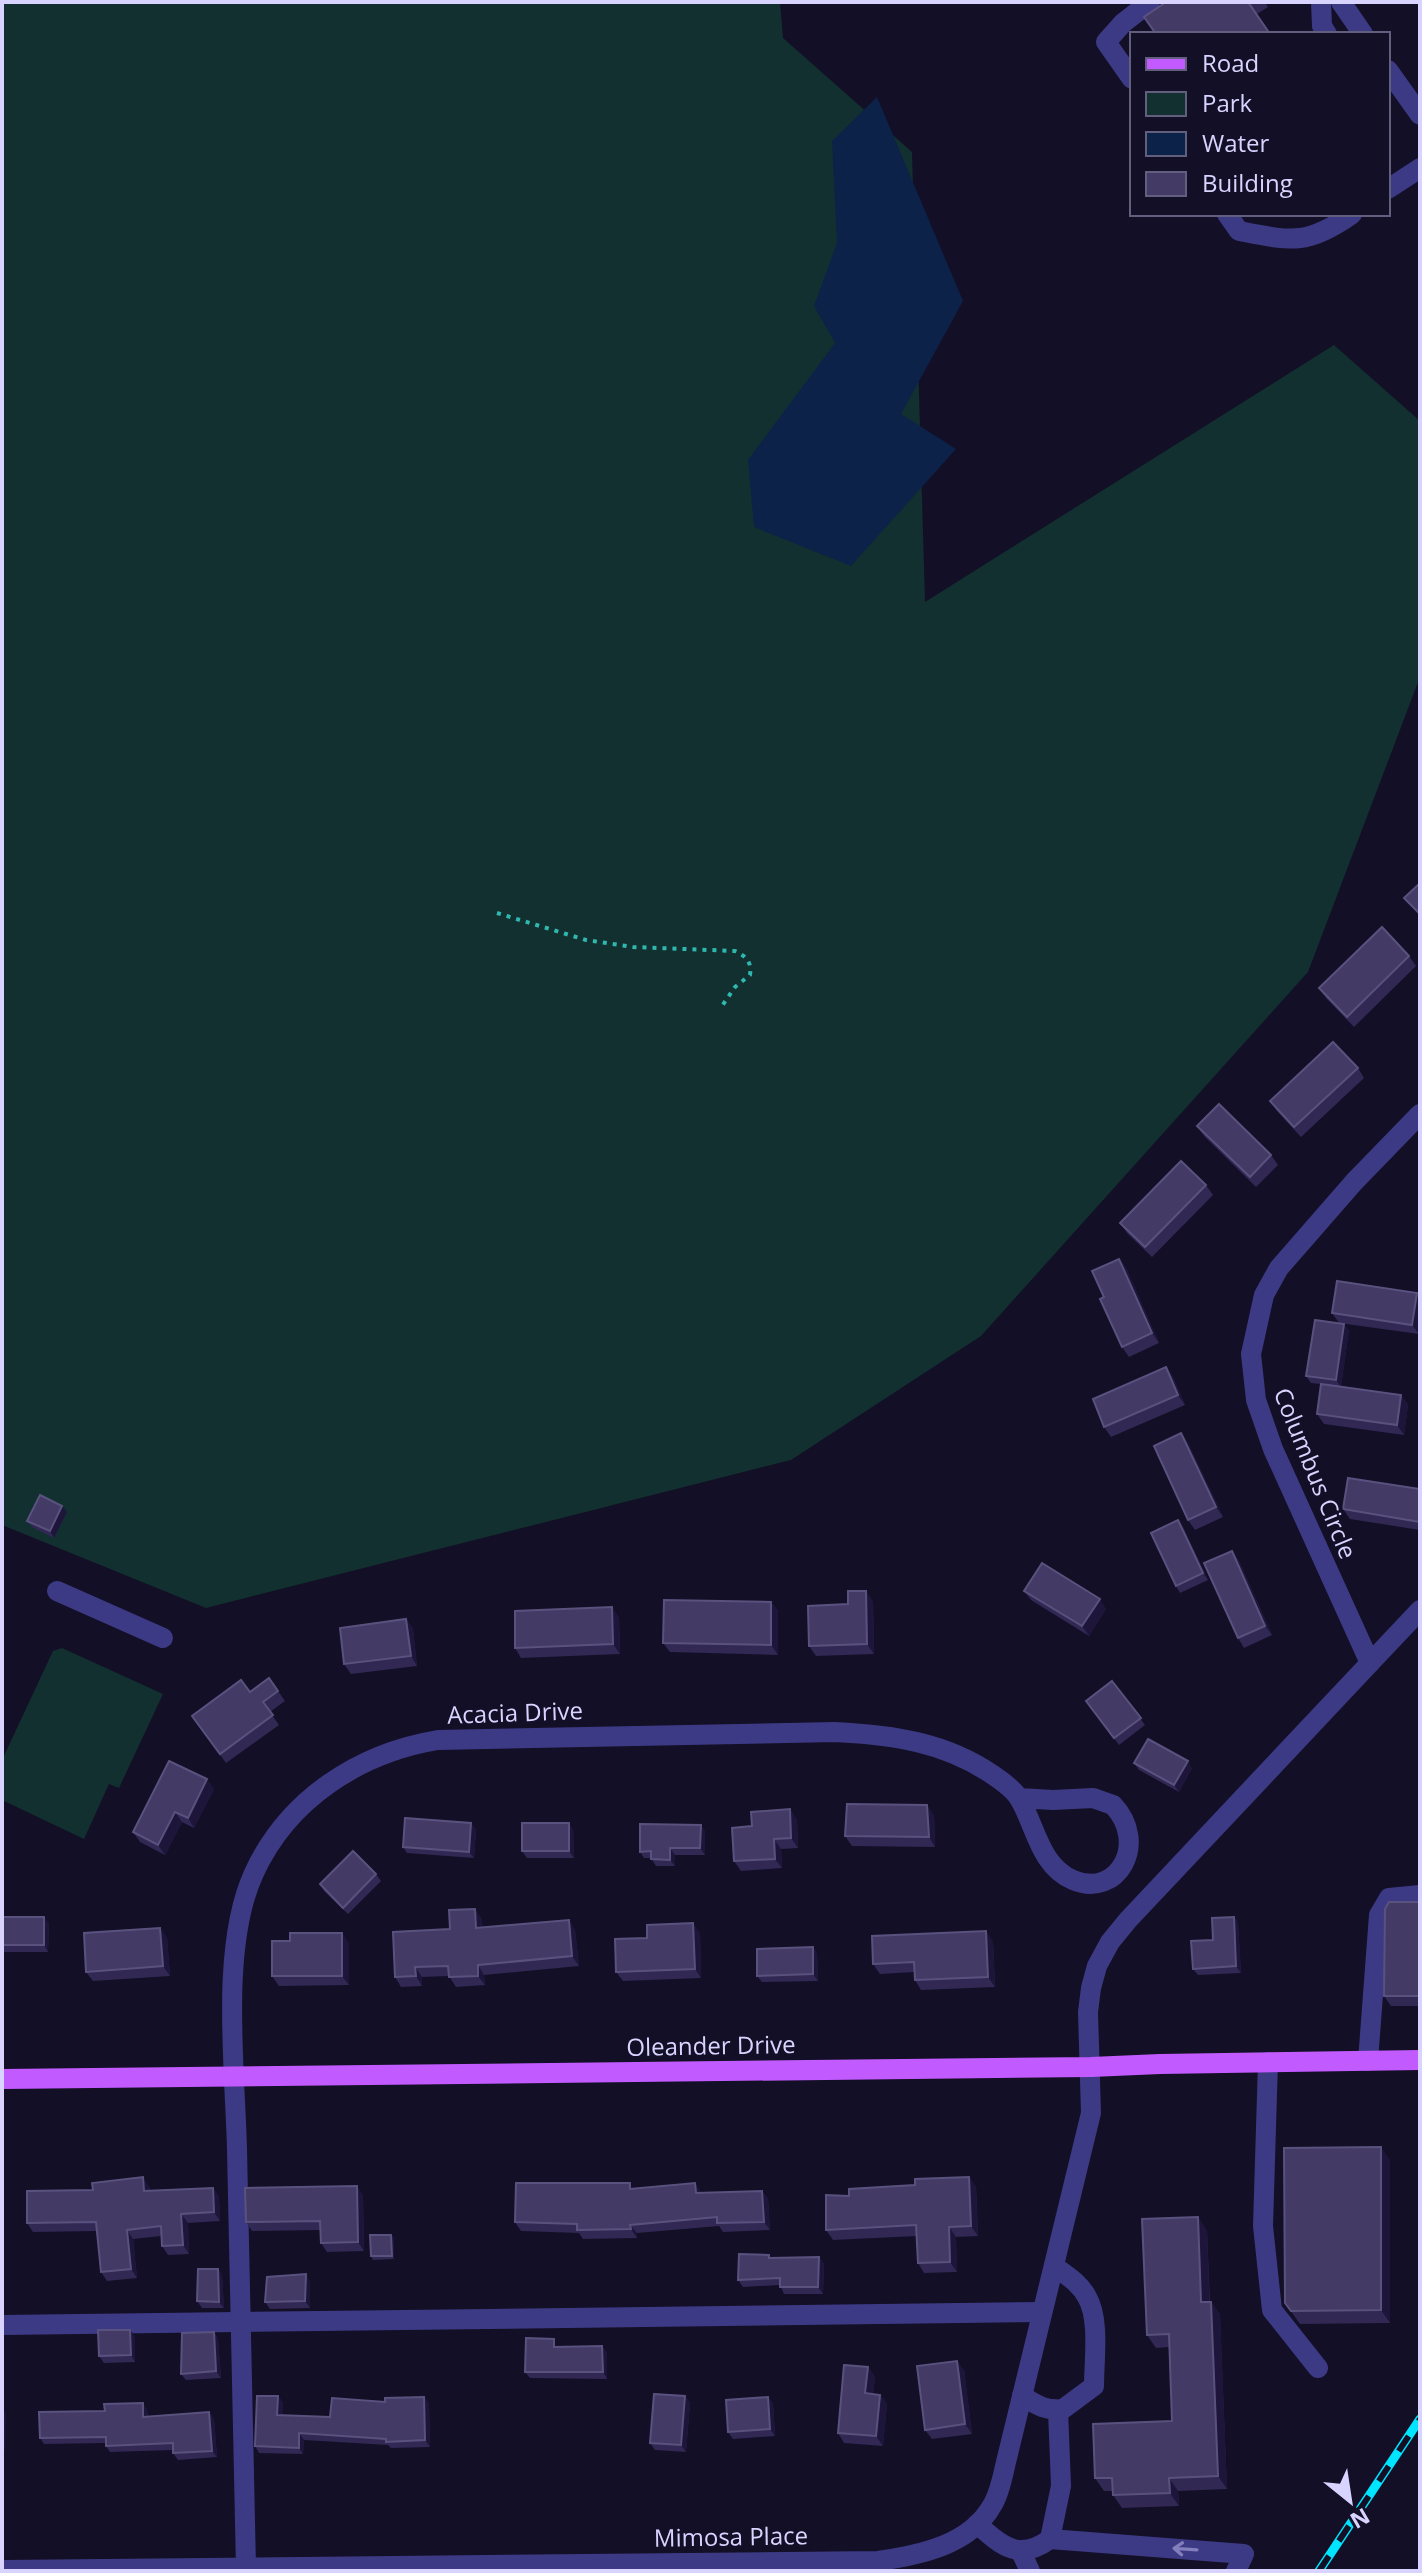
<svg xmlns="http://www.w3.org/2000/svg" width="1422" height="2573" viewBox="0 0 1422 2573" font-family="'Open Sans',sans-serif">
  <style>
    .green { fill: #12302f }
    .water { fill: #0c2248 }
    .lines { fill: none; stroke-linecap: round; stroke-linejoin: round }
    .path { stroke: #2fb8b0; stroke-width: 4; stroke-dasharray: 4 6; stroke-linecap: butt }
    .minor { stroke: #3d3a85; stroke-width: 20 }
    .major { stroke: #c25bff; stroke-width: 20 }
    .rail-casing { stroke: #00e5ff; stroke-width: 9 }
    .rail { stroke: #130f26; stroke-width: 6; stroke-dasharray: 18; stroke-linecap: butt }
    .wall { fill: #312854 }
    .shaded-wall { fill: #1d163a }
    .building { fill: #433a66; stroke: #5a527e; stroke-width: 2 }
    .oneway { stroke: #837fbc }
    .labels { text-anchor: middle; dominant-baseline: central; stroke-width: 8; stroke-linejoin: round; paint-order: stroke }
    .street-label { font-size: 24px; fill: #d9d4ff; stroke: #130f26 }
  </style>
  <rect width="100%" height="100%" fill="#130f26"/>
  <g class="green">
    <path d="M2,2H780L783,38L912,152L925,602L1334,345L1420,421V677L1308,972L981,1336L791,1460L206,1608L2,1525Z"/>
    <path d="M62,1648L163,1694L119,1788L109,1784L84,1839L2,1800V1760L53,1651Z"/>
  </g>
  <path class="water" d="M877,97L963,301L901,414L956,449L851,566L754,527L748,460L835,343L814,306L837,243L832,141Z"/>
  <g class="lines">
    <path class="path" d="M497,913L586,940L633,947L735,951C746,956 752,962 750,975L735,987L722,1006"/>
    <g class="minor">
      <path d="M1321,2L1322,26L1327,34"/>
      <path d="M1341,2L1363,34"/>
      <path d="M1388,70L1420,115"/>
      <path d="M1132,79L1106,42L1123,23L1150,2"/>
      <path d="M1388,189L1420,168"/>
      <path d="M1227,214L1239,231C1291,241 1307,246 1352,214"/>
      <path d="M1420,1114L1354,1182L1279,1268L1264,1295L1251,1354L1256,1400L1273,1449L1370,1663L1420,1610"/>
      <path d="M57,1591L163,1638"/>
      <path d="M1368,2061L1379,1915L1389,1898L1420,1895"/>
      <path d="M1268,2062L1263,2226L1272,2310L1318,2368"/>
      <path d="M2,2325L1042,2312"/>
      <path d="M1022,2396C1037,2405 1045,2411 1063,2409L1094,2386C1094,2361 1100,2319 1087,2297C1080,2283 1066,2275 1054,2266"/>
      <path d="M977,2524C1002,2546 1019,2562 1050,2539L1061,2486L1058,2410"/>
      <path d="M1050,2539L1244,2554L1236,2571"/>
      <path d="M1021,2552L1030,2571"/>
      <path d="M246,2568C243,2428 240,2289 237,2149C235,2068 220,1946 254,1873C288,1799 359,1753 438,1740L835,1732C893,1735 945,1742 993,1775C1002,1781 1015,1790 1020,1800C1036,1827 1040,1866 1073,1880C1118,1899 1149,1843 1113,1805L1093,1798L1053,1800L1019,1798"/>
      <path d="M2,2570L878,2561C920,2555 971,2545 993,2504C1000,2492 1003,2475 1006,2462L1091,2113L1088,2012L1091,1988L1097,1966L1110,1942L1128,1920L1370,1663"/>
    </g>
    <path class="major" d="M2,2079L1091,2067L1160,2064L1420,2060"/>
    <defs>
      <path id="rail" d="M1319,2571L1420,2419"/>
    </defs>
    <use href="#rail" class="rail-casing"/>
    <use href="#rail" class="rail"/>
  </g>
  <g class="wall">
    <path d="M1166,2H1265L1268,7L1257,14Z"/>
    <path d="M1420,883V916L1404,898Z"/>
    <path d="M1409,956L1416,966L1354,1027L1326,998L1319,988Z"/>
    <path d="M1358,1068L1364,1078L1301,1137L1277,1111L1270,1101Z"/>
    <path d="M1197,1126L1271,1155L1278,1165L1256,1187L1204,1136Z"/>
    <path d="M1206,1185L1213,1195L1152,1257L1127,1233L1120,1223Z"/>
    <path d="M1119,1259L1126,1268L1159,1343L1129,1357L1122,1347L1104,1297Z"/>
    <path d="M1420,1298L1419,1334L1339,1323L1332,1313Z"/>
    <path d="M1349,1330L1341,1386L1401,1395L1408,1405L1404,1435L1324,1424L1317,1414L1321,1384L1311,1383L1306,1376Z"/>
    <path d="M1166,1367L1173,1377L1185,1405L1111,1437L1104,1427Z"/>
    <path d="M1181,1433L1188,1443L1223,1517L1195,1530L1188,1520Z"/>
    <path d="M1420,1489V1530L1350,1519L1343,1509Z"/>
    <path d="M67,1512L54,1538L32,1527L27,1521Z"/>
    <path d="M1178,1520L1183,1527L1208,1580L1180,1593L1176,1586Z"/>
    <path d="M1232,1551L1239,1561L1272,1635L1244,1648L1238,1638Z"/>
    <path d="M1024,1591L1106,1609L1089,1636L1031,1600Z"/>
    <path d="M873,1601L874,1654L816,1656L809,1646L848,1604Z"/>
    <path d="M771,1602L778,1611V1655L670,1652L663,1643Z"/>
    <path d="M619,1617L620,1654L521,1658L515,1648Z"/>
    <path d="M406,1619L413,1629L417,1666L351,1674L344,1664Z"/>
    <path d="M269,1678L285,1701L270,1712L279,1725L226,1763L192,1716L250,1692Z"/>
    <path d="M1112,1681L1145,1725L1119,1745L1086,1701Z"/>
    <path d="M1134,1763L1192,1768L1179,1792L1139,1770Z"/>
    <path d="M214,1789L194,1828L182,1822L165,1855L140,1842L133,1832Z"/>
    <path d="M934,1815L935,1847L852,1846L845,1836Z"/>
    <path d="M797,1819L798,1848L781,1849L782,1868L741,1871L734,1861L752,1826Z"/>
    <path d="M471,1823L476,1830L474,1858L407,1853L403,1847Z"/>
    <path d="M573,1829L574,1858H527L522,1851Z"/>
    <path d="M705,1831V1855H675V1866H656L651,1858H644L640,1852Z"/>
    <path d="M376,1874L381,1881L348,1914L324,1891L320,1884Z"/>
    <path d="M1420,1902V2006H1391L1384,1996Z"/>
    <path d="M2,1917L49,1923L48,1952H2Z"/>
    <path d="M1234,1917L1238,1923L1241,1973L1198,1975L1193,1969L1213,1940Z"/>
    <path d="M482,1919V1927L575,1930L579,1966L484,1975L485,1985L456,1987L449,1976L422,1977V1986L401,1987L395,1977L450,1929Z"/>
    <path d="M700,1933L701,1978L623,1981L616,1972L647,1938Z"/>
    <path d="M167,1937L170,1976L93,1981L86,1972Z"/>
    <path d="M290,1941L349,1943V1985L279,1986L272,1976Z"/>
    <path d="M993,1941L995,1987L921,1990L915,1980L914,1972L880,1974L873,1964Z"/>
    <path d="M813,1947L817,1954L818,1981L762,1982L757,1976Z"/>
    <path d="M1390,2160V2323L1300,2324L1285,2303Z"/>
    <path d="M969,2177L976,2187L978,2236L956,2237L957,2272L924,2273L918,2263L917,2236L833,2240L826,2230L849,2196Z"/>
    <path d="M695,2183L701,2193L762,2191L768,2199L770,2230L723,2232L719,2226L637,2233V2238L583,2239L579,2233L521,2231L515,2222L634,2189Z"/>
    <path d="M149,2186L150,2191L213,2188L219,2197L220,2221L188,2223L189,2254L168,2255L162,2246L161,2236L133,2239L137,2278L107,2281L101,2272L97,2231L33,2232L27,2223Z"/>
    <path d="M363,2195L364,2251L327,2252L321,2243L320,2230L252,2231L246,2222Z"/>
    <path d="M1207,2230L1210,2302H1211L1220,2315L1227,2489L1178,2491L1179,2506L1122,2508L1113,2495V2491H1104L1095,2478L1172,2421L1169,2347L1156,2348L1147,2335Z"/>
    <path d="M391,2235L394,2238V2259L373,2260L371,2256Z"/>
    <path d="M769,2255L771,2258L819,2257L824,2264L823,2294H784L780,2285L743,2287L738,2280Z"/>
    <path d="M218,2269L222,2275L224,2308H202L197,2301Z"/>
    <path d="M310,2281V2308L270,2309L265,2302Z"/>
    <path d="M214,2332L218,2339L221,2378L186,2380L181,2374Z"/>
    <path d="M135,2336V2362L104,2363L99,2356Z"/>
    <path d="M602,2346L607,2353V2379L530,2378L525,2372L559,2347Z"/>
    <path d="M868,2367L875,2377L873,2394L880,2395L887,2404L883,2446L844,2443L838,2433Z"/>
    <path d="M964,2370L972,2434L932,2439L925,2430Z"/>
    <path d="M278,2396L283,2403L282,2416L330,2417L385,2402L424,2397L429,2404L430,2447L391,2448L388,2445L304,2440L303,2454L259,2453L255,2446Z"/>
    <path d="M685,2396L690,2403L686,2452L655,2450L650,2443Z"/>
    <path d="M768,2397L773,2404L775,2436L733,2439L728,2432Z"/>
    <path d="M147,2409L148,2417L209,2412L214,2419L217,2457L178,2460L173,2453V2450L110,2452L106,2446V2443L44,2444L40,2438L105,2411Z"/>
  </g>
  <g class="shaded-wall">
    <path d="M1119,1259L1126,1268L1159,1343L1152,1333Z"/>
    <path d="M1417,1293L1420,1298L1419,1334L1412,1325Z"/>
    <path d="M1344,1324L1349,1330L1341,1387L1336,1380Z"/>
    <path d="M1166,1367L1173,1377L1185,1405L1178,1395Z"/>
    <path d="M1401,1395L1408,1405L1404,1435L1397,1425Z"/>
    <path d="M1181,1433L1188,1443L1223,1517L1216,1507Z"/>
    <path d="M62,1506L67,1512L54,1538L50,1531Z"/>
    <path d="M1178,1520L1183,1527L1208,1580L1203,1573Z"/>
    <path d="M1232,1551L1239,1561L1272,1635L1265,1626Z"/>
    <path d="M866,1591L873,1601L874,1654L867,1644Z"/>
    <path d="M1100,1599L1106,1609L1089,1636L1082,1626Z"/>
    <path d="M771,1602L778,1611V1655L771,1645Z"/>
    <path d="M612,1607L619,1617L620,1654L613,1644Z"/>
    <path d="M406,1619L413,1629L417,1666L411,1656Z"/>
    <path d="M1188,1761L1192,1768L1179,1792L1174,1785Z"/>
    <path d="M207,1779L214,1789L194,1828L188,1818Z"/>
    <path d="M927,1805L934,1815L935,1847L929,1837Z"/>
    <path d="M790,1809L797,1819L798,1848L791,1838Z"/>
    <path d="M175,1812L182,1822L165,1855L158,1845Z"/>
    <path d="M471,1823L476,1830L474,1858L469,1852Z"/>
    <path d="M569,1823L573,1829L574,1858L569,1851Z"/>
    <path d="M701,1825L705,1831V1855L700,1848Z"/>
    <path d="M774,1839L781,1849L782,1868L775,1859Z"/>
    <path d="M670,1848L675,1855V1866L670,1860Z"/>
    <path d="M475,1909L482,1919L483,1938L476,1928Z"/>
    <path d="M44,1917L49,1923L48,1952L44,1945Z"/>
    <path d="M1234,1917L1238,1923L1241,1973L1236,1966Z"/>
    <path d="M569,1920L575,1930L579,1966L572,1956Z"/>
    <path d="M693,1923L700,1933L701,1978L695,1969Z"/>
    <path d="M160,1928L167,1937L170,1976L163,1966Z"/>
    <path d="M986,1931L993,1941L995,1987L988,1977Z"/>
    <path d="M342,1933L349,1943V1985L342,1976Z"/>
    <path d="M813,1947L817,1954L818,1981L813,1974Z"/>
    <path d="M478,1965L484,1975L485,1985L478,1976Z"/>
    <path d="M415,1967L422,1977V1986L416,1976Z"/>
    <path d="M1381,2147L1390,2160V2323L1381,2310Z"/>
    <path d="M143,2177L149,2186L150,2200L144,2191Z"/>
    <path d="M969,2177L976,2187L978,2236L971,2226Z"/>
    <path d="M695,2183L701,2192L702,2202L696,2193Z"/>
    <path d="M357,2186L363,2195L364,2251L358,2242Z"/>
    <path d="M213,2188L219,2197L220,2221L214,2212Z"/>
    <path d="M762,2191L768,2199L770,2230L764,2222Z"/>
    <path d="M181,2214L188,2223L189,2254L183,2245Z"/>
    <path d="M1198,2217L1207,2230L1210,2315L1201,2302Z"/>
    <path d="M630,2225L637,2233V2238L631,2229Z"/>
    <path d="M949,2227L956,2237L957,2272L950,2262Z"/>
    <path d="M127,2230L133,2239L137,2278L131,2269Z"/>
    <path d="M391,2235L394,2238V2259L392,2256Z"/>
    <path d="M819,2257L824,2264L823,2294L818,2287Z"/>
    <path d="M218,2269L222,2275L224,2308L219,2302Z"/>
    <path d="M306,2274L310,2281V2308L305,2301Z"/>
    <path d="M1211,2302L1220,2315L1227,2489L1218,2476Z"/>
    <path d="M130,2330L135,2336V2362L131,2355Z"/>
    <path d="M214,2332L218,2339L221,2378L216,2371Z"/>
    <path d="M602,2346L607,2353V2379L603,2372Z"/>
    <path d="M957,2361L964,2370L972,2434L965,2424Z"/>
    <path d="M868,2367L875,2377L872,2403L865,2393Z"/>
    <path d="M880,2395L887,2404L883,2446L876,2436Z"/>
    <path d="M278,2396L283,2403L282,2422L277,2415Z"/>
    <path d="M685,2396L690,2403L686,2452L681,2445Z"/>
    <path d="M424,2397L429,2404L430,2447L425,2440Z"/>
    <path d="M768,2397L773,2404L775,2436L770,2429Z"/>
    <path d="M143,2403L147,2409L148,2424L143,2417Z"/>
    <path d="M2,2408L6,2414L5,2451L2,2446Z"/>
    <path d="M209,2412L214,2419L217,2457L212,2451Z"/>
    <path d="M299,2433L304,2440L303,2454L299,2448Z"/>
    <path d="M1169,2478L1178,2491L1179,2506L1170,2493Z"/>
  </g>
  <g class="building">
    <path d="M1166,2H1248L1270,34H1156L1144,17Z"/>
    <path d="M1420,883V914L1404,898Z"/>
    <path d="M1382,927L1409,956L1347,1017L1319,988Z"/>
    <path d="M1333,1042L1358,1068L1294,1127L1270,1101Z"/>
    <path d="M1219,1104L1271,1155L1250,1177L1197,1126Z"/>
    <path d="M1181,1161L1206,1185L1145,1247L1120,1223Z"/>
    <path d="M1119,1259L1152,1333L1122,1347L1100,1299L1104,1297L1092,1271Z"/>
    <path d="M1337,1281L1417,1293L1412,1325L1332,1313Z"/>
    <path d="M1315,1320L1344,1324L1336,1380L1306,1376Z"/>
    <path d="M1166,1367L1178,1395L1104,1427L1093,1399Z"/>
    <path d="M1321,1384L1401,1395L1397,1425L1317,1414Z"/>
    <path d="M1181,1433L1216,1507L1188,1520L1154,1446Z"/>
    <path d="M1348,1478L1420,1489V1522L1343,1509Z"/>
    <path d="M40,1495L62,1506L50,1531L27,1521Z"/>
    <path d="M1178,1520L1203,1573L1176,1586L1151,1533Z"/>
    <path d="M1232,1551L1265,1626L1238,1638L1204,1563Z"/>
    <path d="M1042,1563L1100,1599L1082,1626L1024,1591Z"/>
    <path d="M848,1591H866L867,1644L809,1646L808,1606L848,1604Z"/>
    <path d="M664,1600L771,1602V1645L663,1643Z"/>
    <path d="M612,1607L613,1644L515,1648V1611Z"/>
    <path d="M406,1619L411,1656L344,1664L340,1628Z"/>
    <path d="M269,1678L278,1691L263,1702L273,1715L220,1754L192,1716L241,1680L250,1692Z"/>
    <path d="M1112,1681L1141,1718L1114,1738L1086,1701Z"/>
    <path d="M1148,1739L1188,1761L1174,1785L1134,1763Z"/>
    <path d="M169,1761L207,1779L188,1818L175,1812L158,1845L133,1832Z"/>
    <path d="M847,1804L927,1805L929,1837L845,1836Z"/>
    <path d="M790,1809L791,1838L774,1839L775,1859L734,1861L732,1828L752,1826L751,1812Z"/>
    <path d="M405,1818L471,1823L469,1852L403,1847Z"/>
    <rect x="522" y="1823" width="47" height="28"/>
    <path d="M640,1824L701,1825L700,1848H670V1860L651,1859V1851L640,1852Z"/>
    <path d="M353,1851L376,1874L343,1908L320,1884Z"/>
    <path d="M1389,1902H1420V1996H1384L1385,1909Z"/>
    <path d="M475,1909L476,1928L569,1920L572,1956L478,1965V1976L449,1977L448,1966L415,1967L416,1976L395,1977L393,1932L450,1929L449,1910Z"/>
    <rect x="2" y="1917" width="42" height="28"/>
    <path d="M1234,1917L1236,1966L1193,1969L1191,1941L1213,1940L1212,1918Z"/>
    <path d="M693,1923L695,1969L616,1972L615,1939L647,1938V1925Z"/>
    <path d="M160,1928L163,1966L86,1972L84,1933Z"/>
    <path d="M986,1931L988,1977L915,1980L914,1962L873,1964L872,1936Z"/>
    <path d="M290,1933H342V1976H272V1941H290Z"/>
    <path d="M813,1947V1974L757,1976V1949Z"/>
    <path d="M1381,2147V2310L1291,2311L1285,2303L1284,2148Z"/>
    <path d="M143,2177L144,2191L213,2188L214,2212L181,2214L183,2245L162,2246L161,2226L127,2230L131,2269L101,2272L96,2222L27,2223V2191L93,2190L92,2183Z"/>
    <path d="M969,2177L971,2226L949,2227L950,2262L918,2263L916,2225L826,2230V2195L849,2196V2189L915,2185V2179Z"/>
    <path d="M516,2183H630V2189L695,2183L696,2193L762,2191L764,2222L717,2223V2217L630,2225L631,2229L577,2230V2224L515,2222Z"/>
    <path d="M357,2186L358,2242L321,2243L320,2221L246,2222L245,2188Z"/>
    <path d="M1198,2217L1201,2302H1211L1218,2476L1169,2478L1170,2493L1113,2495L1112,2478H1095L1093,2424L1172,2421L1169,2334L1147,2335L1142,2219Z"/>
    <path d="M370,2235H391L392,2256H371Z"/>
    <path d="M739,2254L769,2255V2258L819,2257L818,2287H780V2278L738,2280Z"/>
    <path d="M198,2269H218L219,2302L197,2301Z"/>
    <path d="M306,2274L305,2301L265,2302L267,2277Z"/>
    <path d="M98,2330H130L131,2355L99,2356Z"/>
    <path d="M214,2332L216,2371L181,2374L182,2333Z"/>
    <path d="M526,2338L554,2339V2347L602,2346L603,2372H525Z"/>
    <path d="M957,2361L965,2424L925,2430L917,2366Z"/>
    <path d="M844,2365L868,2367L865,2393L880,2395L876,2436L838,2433Z"/>
    <path d="M654,2394L685,2396L681,2445L650,2443Z"/>
    <path d="M257,2396H278L277,2415L330,2417L332,2398L385,2402V2398L424,2397L425,2440L386,2442V2439L299,2433V2448L255,2446Z"/>
    <path d="M768,2397L770,2429L728,2432L726,2400Z"/>
    <path d="M143,2403V2417L209,2412L212,2451L173,2453V2443L106,2446V2437L40,2438L39,2412L105,2411L104,2404Z"/>
  </g>
  <defs><path id="oneway-shaft" d="M-6 0H5M1.5-3L5.5 0L1.5 3" fill="none" stroke-width="1.6" stroke-linecap="round" stroke-linejoin="round" transform="scale(2)"/></defs>
  <use class="oneway" href="#oneway-shaft" transform="translate(1185 2549) rotate(-176)"/>
  <g class="labels">
    <g class="street-label">
      <text transform="translate(1316 1473) rotate(68)">Columbus Circle</text>
      <text transform="translate(515 1712) rotate(-2)">Acacia Drive</text>
      <text transform="translate(711 2045) rotate(-1)">Oleander Drive</text>
      <text transform="translate(731 2536) rotate(-1)">Mimosa Place</text>
    </g>
  </g>
  <rect width="1422" height="2573" fill="none" stroke="#d9d4ff" stroke-width="8"/>
  <rect x="1130" y="32" width="260" height="184" fill="#130f26" stroke="#625e7d" stroke-width="2"/>
  <rect x="1146" y="58" width="40" height="12" fill="#c25bff" stroke="#625e7d" stroke-width="2"/>
  <text x="1202" y="72" font-size="24" fill="#d9d4ff">Road</text>
  <rect x="1146" y="92" width="40" height="24" fill="#12302f" stroke="#625e7d" stroke-width="2"/>
  <text x="1202" y="112" font-size="24" fill="#d9d4ff">Park</text>
  <rect x="1146" y="132" width="40" height="24" fill="#0c2248" stroke="#625e7d" stroke-width="2"/>
  <text x="1202" y="152" font-size="24" fill="#d9d4ff">Water</text>
  <rect x="1146" y="172" width="40" height="24" fill="#433a66" stroke="#625e7d" stroke-width="2"/>
  <text x="1202" y="192" font-size="24" fill="#d9d4ff">Building</text>
  <g transform="translate(1350 2501) rotate(150)" stroke="#130f26" stroke-width="6" paint-order="stroke">
  <path d="M0-6L14 30L0 20L-14 30Z" fill="#d9d4ff"/>
  <text y="-12" font-size="22" font-weight="bold" text-anchor="middle" fill="#d9d4ff">N</text>
  </g>
</svg>
